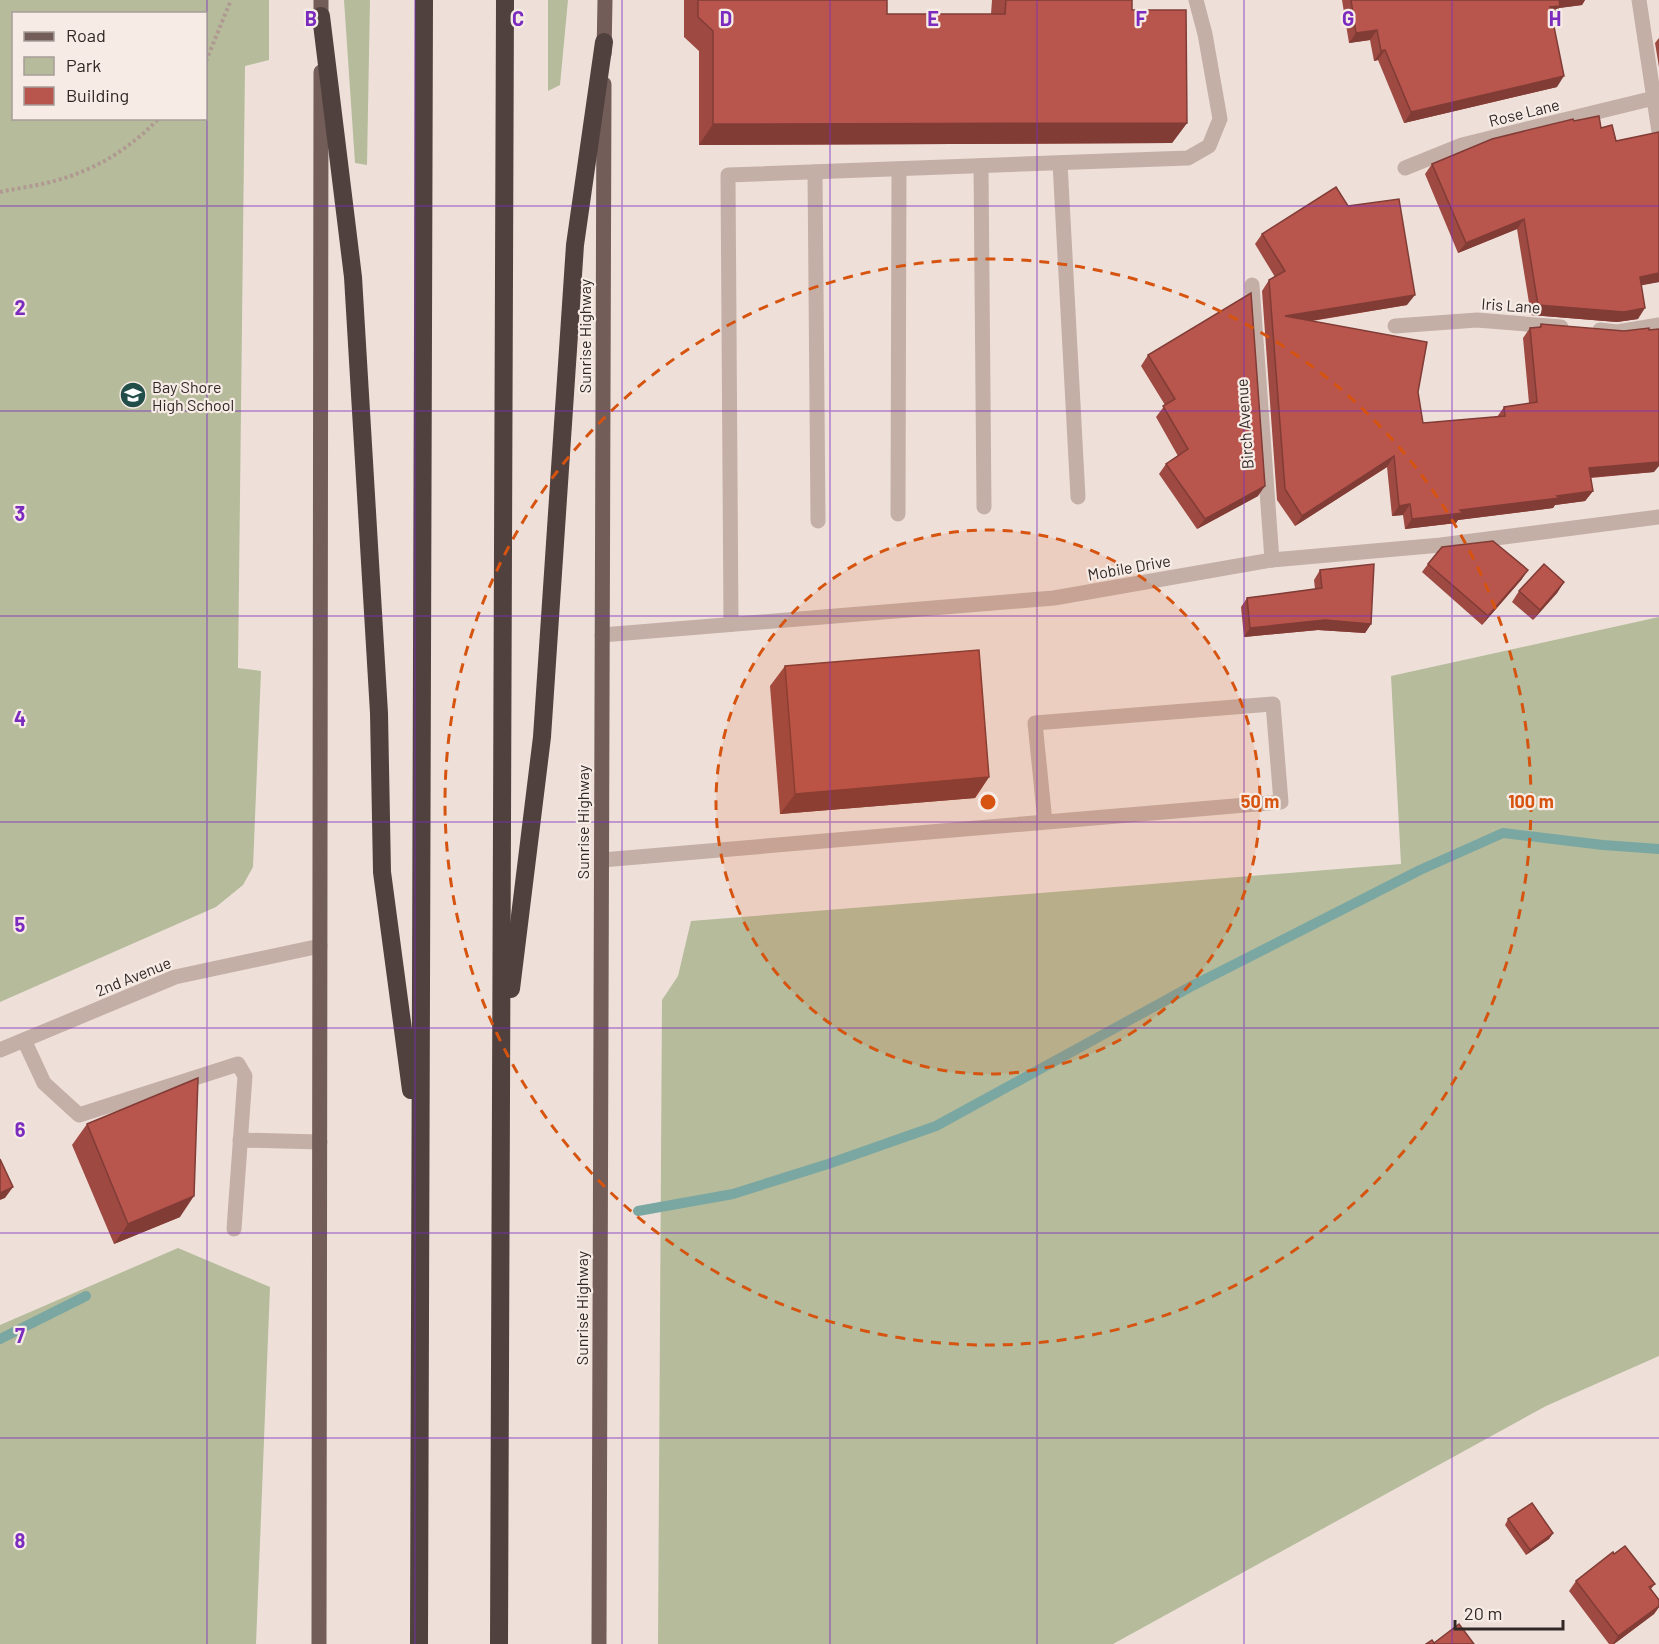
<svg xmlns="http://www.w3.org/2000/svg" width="1659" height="1644" viewBox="0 0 1659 1644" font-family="Barlow,sans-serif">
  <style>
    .green { fill: #b5bb9b; fill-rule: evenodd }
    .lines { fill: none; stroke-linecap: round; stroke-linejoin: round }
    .stream { stroke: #7ba7a2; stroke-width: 10 }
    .path { stroke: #b09991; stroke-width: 4; stroke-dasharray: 3 3; stroke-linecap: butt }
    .minor { stroke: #c4afa7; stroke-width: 15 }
    .major { stroke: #725d59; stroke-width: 15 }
    .highway { stroke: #51413e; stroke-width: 18 }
    .wall { fill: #9e4942 }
    .shaded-wall { fill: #813c36 }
    .building { fill: #b8554d; stroke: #813c36; stroke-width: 1.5 }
    .grid { fill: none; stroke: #7b2cbf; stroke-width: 1.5; stroke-opacity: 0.55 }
    .ring { fill: none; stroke: #d6540f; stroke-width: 3; stroke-dasharray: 10 8 }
    .labels { text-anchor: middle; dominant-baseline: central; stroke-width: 4.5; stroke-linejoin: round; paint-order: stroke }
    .street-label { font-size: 16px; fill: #312826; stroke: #f6ebe5 }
    .poi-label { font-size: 16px; fill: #312826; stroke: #f6ebe5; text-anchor: start }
    .grid-label { font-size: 20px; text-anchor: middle; font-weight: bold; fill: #7b2cbf; stroke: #f6ebe5; stroke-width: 4.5; stroke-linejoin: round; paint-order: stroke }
    .centre { fill: #d6540f; stroke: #f6ebe5; stroke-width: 3 }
    .ring-label { font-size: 18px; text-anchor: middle; font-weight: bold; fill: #d6540f; stroke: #f6ebe5; stroke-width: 4.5; stroke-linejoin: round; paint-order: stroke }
  </style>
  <rect width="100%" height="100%" fill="#eee0d9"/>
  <g class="green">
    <path d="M0,0H269V60L245,66L238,668L261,671L253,867L243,885L216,907L0,1002ZM14,14H206V118H14Z"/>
    <path d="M344,0H370L367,165L355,163Z"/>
    <path d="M548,0H568L560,85L548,91Z"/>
    <path d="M1659,617V1356L1546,1406L1113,1644H658L662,1000L678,976L691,921L1401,864L1391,676Z"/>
    <path d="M178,1248L270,1287L256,1644H0V1325Z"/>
  </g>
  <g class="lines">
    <g class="stream">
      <path d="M638,1211L733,1194L828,1164L936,1126L1190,987L1420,870L1503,833L1603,845L1659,849"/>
      <path d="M0,1339L86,1296"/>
    </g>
    <g class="path">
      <path d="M206,61L231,0"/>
      <path d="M0,192C24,187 50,184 73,175C105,164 136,143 159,118"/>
    </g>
    <g class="minor">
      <path d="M1639,0L1659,132"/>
      <path d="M1060,163L1078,497"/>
      <path d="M981,166L984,507"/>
      <path d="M1405,168L1462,145L1654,98"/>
      <path d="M815,172L818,521"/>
      <path d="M1252,285L1272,560"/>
      <path d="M1395,326L1477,320L1561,327"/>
      <path d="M1600,330L1617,332L1659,325"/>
      <path d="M898,514L899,169"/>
      <path d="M731,624L728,175L1188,158L1209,146L1220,119L1205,34L1196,0"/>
      <path d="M602,635L1054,598L1272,560L1441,545L1659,517"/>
      <path d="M602,860L1281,802L1273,704L1035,723L1045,822"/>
      <path d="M24,1040L44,1083L79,1115L238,1064L245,1076L234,1229"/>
      <path d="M0,1050L175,977L320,946"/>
      <path d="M240,1140L320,1142"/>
    </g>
    <g class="major">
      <path d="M321,27V0"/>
      <path d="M604,54L605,0"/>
      <path d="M319,1644L321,72"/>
      <path d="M599,1644L604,84"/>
    </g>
    <g class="highway">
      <path d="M321,16L353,277L379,713L382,872L411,1090"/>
      <path d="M511,989L542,737L575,245L604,42"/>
      <path d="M419,1644L424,0"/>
      <path d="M499,1644L505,0"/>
    </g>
  </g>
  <g class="wall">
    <path d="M684,0H887V14H991L992,0H1132V10L1187,123L1172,143L699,145V51L684,37Z"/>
    <path d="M1342,0H1585L1582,5L1559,8L1553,16H1552L1557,87L1404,123L1378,60L1374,61L1370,40L1349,43Z"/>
    <path d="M1659,38V67L1655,43Z"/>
    <path d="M1574,121L1601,128L1616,141L1659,132V282L1641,285L1638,319L1617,322L1531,315L1517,229L1458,253L1425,174L1432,164Z"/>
    <path d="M1262,234L1407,305L1312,321L1418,392L1423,423L1497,417L1504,407L1529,403L1523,338L1530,328L1539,327L1541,324L1624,331L1649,330L1654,472L1591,478L1593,491L1585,501L1555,505L1553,508L1458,520L1456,523L1405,529L1403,515L1392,516L1387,467L1295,526L1277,500L1262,291L1269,280L1275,277L1255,244Z"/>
    <path d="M1148,355L1258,496L1197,529L1159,474L1166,464L1178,456L1156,417L1165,405L1141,366Z"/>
    <path d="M1428,564L1522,579L1482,625L1422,572Z"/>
    <path d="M1320,570L1371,624L1365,633L1318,630L1244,637L1241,607L1247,598L1315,589L1314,580Z"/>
    <path d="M1564,582L1557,593L1533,620L1512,602L1519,591Z"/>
    <path d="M785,666L989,777L975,798L780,814L770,686Z"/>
    <path d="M87,1124L180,1217L114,1244L72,1145Z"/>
    <path d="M1508,1519L1553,1533L1549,1539L1526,1555L1505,1525Z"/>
    <path d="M1614,1554L1655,1584L1651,1589L1659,1600V1607L1654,1614L1614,1644H1609L1569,1591L1576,1581Z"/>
  </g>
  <g class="shaded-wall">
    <path d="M1558,0H1585L1582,5L1559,8L1553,16L1543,17L1550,7Z"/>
    <path d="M1377,30L1370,40L1349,43L1356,33Z"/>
    <path d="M1385,50L1378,60L1374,61L1381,51Z"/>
    <path d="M1564,76L1557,87L1404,123L1411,112Z"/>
    <path d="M1187,123L1172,143L699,145L713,124Z"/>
    <path d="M1524,219L1517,229L1458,253L1466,243Z"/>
    <path d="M1659,273V282L1633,287L1640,277Z"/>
    <path d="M1415,295L1407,305L1278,326L1285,316Z"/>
    <path d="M1538,305L1645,308L1638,319L1617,322L1531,315Z"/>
    <path d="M1394,456L1387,467L1295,526L1302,516Z"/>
    <path d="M1659,462V466L1654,472L1582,478L1589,468Z"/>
    <path d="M1265,486L1258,496L1197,529L1205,519Z"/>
    <path d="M1593,491L1585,501L1555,505L1553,508L1458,520L1456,523L1405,529L1412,519L1460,510Z"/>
    <path d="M1410,504L1403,515L1392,516L1399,506Z"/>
    <path d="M1528,570L1522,579L1482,625L1488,616Z"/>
    <path d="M1564,582L1557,593L1533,620L1540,610Z"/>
    <path d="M1325,620L1371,624L1365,633L1318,630L1244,637L1250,628Z"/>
    <path d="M989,777L975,798L780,814L795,794Z"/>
    <path d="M13,1187L5,1198L0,1200V1193Z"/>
    <path d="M194,1196L180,1217L114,1244L128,1224Z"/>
    <path d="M1553,1533L1549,1539L1526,1555L1530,1550Z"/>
    <path d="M1659,1606V1607L1654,1614L1614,1644H1613L1618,1636Z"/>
  </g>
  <g class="building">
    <path d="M698,0H887V14H1005L1006,0H1132V10H1186L1187,123L713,124V31L698,17Z"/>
    <path d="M1351,0H1559L1560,6L1550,7L1564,76L1411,112L1385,50L1381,51L1377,30L1356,33Z"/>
    <path d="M1599,116L1601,128L1612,125L1616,141L1659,132V273L1640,277L1645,308L1624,312L1538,305L1524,219L1466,243L1432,164L1492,139L1573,119L1574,121Z"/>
    <path d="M1336,187L1348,206L1399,199L1415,295L1285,316L1427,342L1418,392L1423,423L1505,416L1504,407L1537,402L1530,328L1541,327V324L1624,331L1649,328V330L1659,329V462L1589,468L1593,491L1557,496L1560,498L1460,510L1463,513L1412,519L1410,504L1399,506L1394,456L1302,516L1285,489L1269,280L1285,271L1262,234Z"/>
    <path d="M1251,293L1265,486L1205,519L1166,464L1188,449L1163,406L1175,399L1148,355Z"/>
    <path d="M1493,541L1528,570L1488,616L1428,564L1442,547Z"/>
    <path d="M1374,564L1371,624L1325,620L1250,628L1247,598L1322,588L1320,570Z"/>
    <path d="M1544,564L1564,582L1540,610L1519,591Z"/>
    <path d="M979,650L989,777L795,794L785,666Z"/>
    <path d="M198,1078L194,1196L128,1224L87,1124Z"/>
    <path d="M0,1159L13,1187L0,1193Z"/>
    <path d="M1532,1503L1553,1533L1530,1550L1508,1519Z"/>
    <path d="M1625,1546L1655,1584L1649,1587L1659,1600V1606L1618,1636L1576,1581L1613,1552L1614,1554Z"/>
    <path d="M1459,1624L1474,1644H1426L1432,1640L1434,1643Z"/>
  </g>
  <path class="grid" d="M207,0V1644M415,0V1644M622,0V1644M830,0V1644M1037,0V1644M1244,0V1644M1452,0V1644M0,206H1659M0,411H1659M0,616H1659M0,822H1659M0,1028H1659M0,1233H1659M0,1438H1659"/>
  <circle cx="988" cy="802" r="272" fill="#d6540f" fill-opacity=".12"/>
  <g class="ring">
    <circle cx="988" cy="802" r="272"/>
    <circle cx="988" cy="802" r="543"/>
  </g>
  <defs>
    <symbol id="school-disc" viewBox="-11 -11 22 22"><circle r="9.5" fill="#214e49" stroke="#f6ebe5"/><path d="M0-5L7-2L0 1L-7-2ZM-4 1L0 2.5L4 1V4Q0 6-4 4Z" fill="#fff"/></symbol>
  </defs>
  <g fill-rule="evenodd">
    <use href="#school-disc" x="118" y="380" width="30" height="30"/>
  </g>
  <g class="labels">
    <g class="street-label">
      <text transform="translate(1524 112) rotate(-14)">Rose Lane</text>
      <text transform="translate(1511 305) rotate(4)">Iris Lane</text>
      <text transform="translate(584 336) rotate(-90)">Sunrise Highway</text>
      <text transform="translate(1244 424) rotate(-94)">Birch Avenue</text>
      <text transform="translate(1129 567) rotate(-10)">Mobile Drive</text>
      <text transform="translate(582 822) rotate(-90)">Sunrise Highway</text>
      <text transform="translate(133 976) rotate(-22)">2nd Avenue</text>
      <text transform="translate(581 1308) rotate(-90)">Sunrise Highway</text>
    </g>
    <g class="poi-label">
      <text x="152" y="386">Bay Shore<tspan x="152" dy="18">High School</tspan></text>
    </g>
  </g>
  <g class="grid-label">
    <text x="311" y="26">B</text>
    <text x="518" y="26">C</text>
    <text x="726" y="26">D</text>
    <text x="933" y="26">E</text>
    <text x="1141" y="26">F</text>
    <text x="1348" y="26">G</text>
    <text x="1555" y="26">H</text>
    <text x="20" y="315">2</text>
    <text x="20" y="521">3</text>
    <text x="20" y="726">4</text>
    <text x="20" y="932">5</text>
    <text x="20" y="1137">6</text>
    <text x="20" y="1343">7</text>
    <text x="20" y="1548">8</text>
  </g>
  <circle cx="988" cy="802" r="9" class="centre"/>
  <g class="ring-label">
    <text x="1260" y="808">50 m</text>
    <text x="1531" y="808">100 m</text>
  </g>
  <rect x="12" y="12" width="195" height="108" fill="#f6ebe5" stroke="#a79d99" stroke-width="1.5"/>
  <rect x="24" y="32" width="30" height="9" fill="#725d59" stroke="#a79d99" stroke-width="1.5"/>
  <text x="66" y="42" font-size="18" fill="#312826">Road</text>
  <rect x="24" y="57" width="30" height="18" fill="#b5bb9b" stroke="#a79d99" stroke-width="1.5"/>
  <text x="66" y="72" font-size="18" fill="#312826">Park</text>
  <rect x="24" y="87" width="30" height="18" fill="#b8554d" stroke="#a79d99" stroke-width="1.5"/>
  <text x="66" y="102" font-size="18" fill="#312826">Building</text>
  <path d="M1455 1620v9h108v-9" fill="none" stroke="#312826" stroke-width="3"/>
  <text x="1464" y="1620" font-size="18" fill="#312826" stroke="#f6ebe5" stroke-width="4.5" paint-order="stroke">20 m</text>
</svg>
